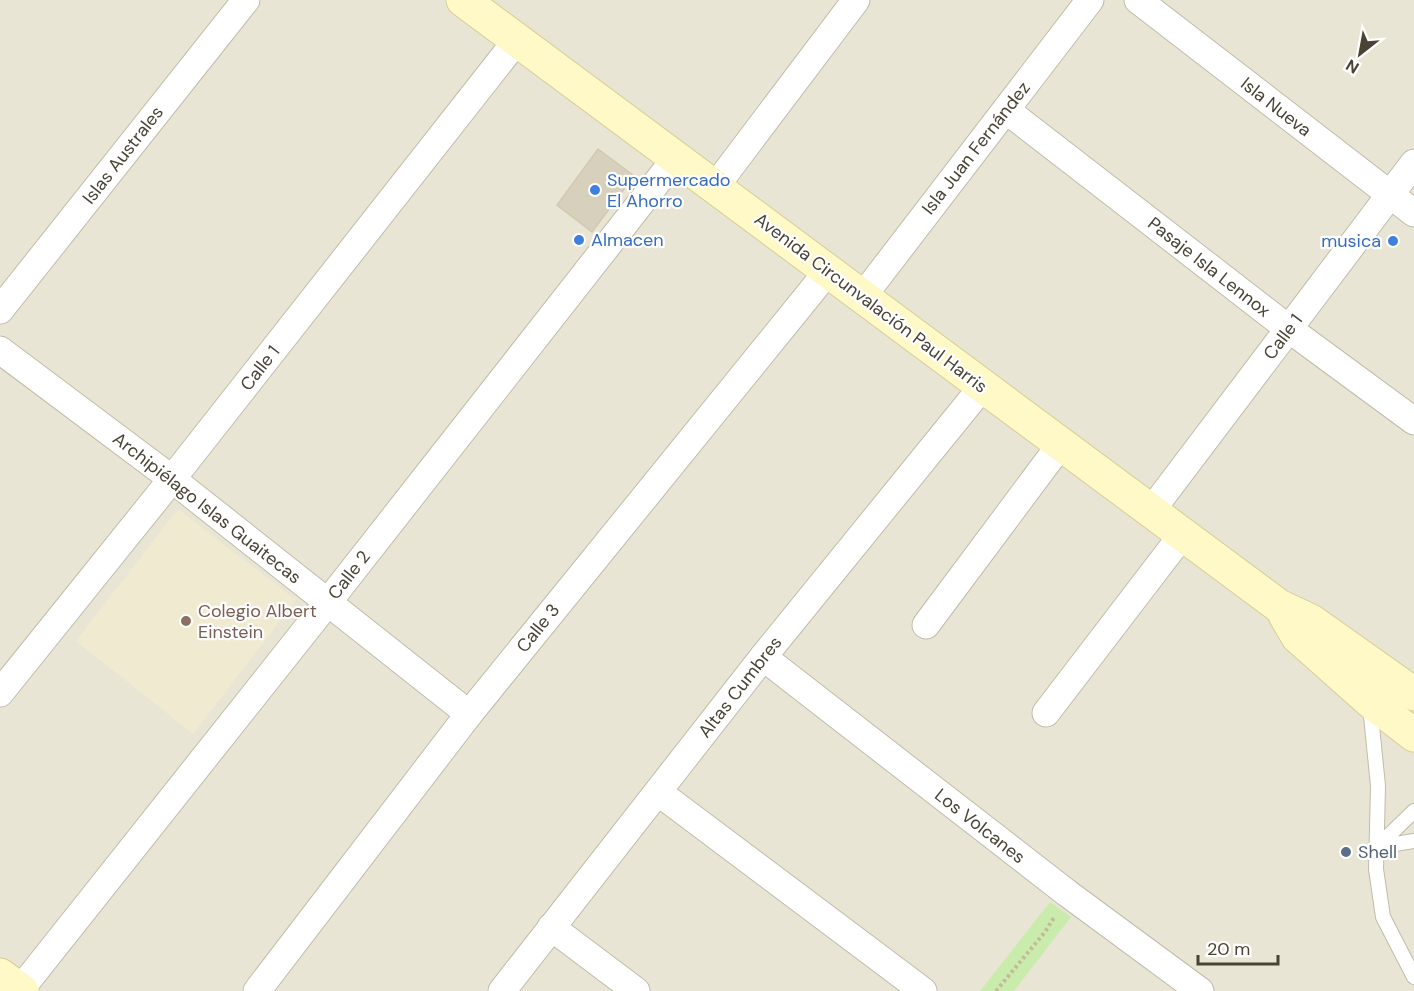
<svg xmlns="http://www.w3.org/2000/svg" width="1414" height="991" viewBox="0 0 1414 991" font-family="'DM Sans',sans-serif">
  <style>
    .residential { fill: #e9e5d5 }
    .education { fill: #efead0 }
    .green { fill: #c9ecad }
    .building { fill: #d7d0bc; stroke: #d3c9af; stroke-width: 1.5 }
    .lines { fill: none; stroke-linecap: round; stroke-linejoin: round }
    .lane-casing { stroke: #c1bca9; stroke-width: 16 }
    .street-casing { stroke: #c1bca9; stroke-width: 29 }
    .secondary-casing { stroke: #d8ce94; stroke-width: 35 }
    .path { stroke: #c4ba99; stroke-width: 4; stroke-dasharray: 3 3; stroke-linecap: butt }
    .lane { stroke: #fff; stroke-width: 14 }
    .street { stroke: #fff; stroke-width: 27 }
    .secondary { stroke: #fff8c7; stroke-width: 33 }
    .shop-dot { fill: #3f7fe0; stroke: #fff; stroke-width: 2 }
    .education-dot { fill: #8d6e63; stroke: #fff; stroke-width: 2 }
    .service-dot { fill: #5c6f8a; stroke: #fff; stroke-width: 2 }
    .labels { text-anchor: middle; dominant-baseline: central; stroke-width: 4.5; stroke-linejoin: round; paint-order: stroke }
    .street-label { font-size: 18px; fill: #494336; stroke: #fff }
    .shop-label { font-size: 18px; fill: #366cbe; stroke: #fff; text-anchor: start }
    .education-label { font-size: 18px; fill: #785e54; stroke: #fff; text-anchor: start }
    .service-label { font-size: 18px; fill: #4e5e75; stroke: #fff; text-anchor: start }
  </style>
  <rect width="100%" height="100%" fill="#f5f2e7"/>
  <rect class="residential" x="0" y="0" width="1414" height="991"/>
  <path class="education" d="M178,509L296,600L193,734L76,641Z"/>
  <path class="green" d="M1050,902L1071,917L1014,991H980Z"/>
  <path class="building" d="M598,149L634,176L592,232L557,205Z"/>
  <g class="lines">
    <defs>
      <g id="lane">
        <path d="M1370,706L1378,786L1376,869L1383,917L1414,977"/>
        <path d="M1414,811L1377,847L1414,841"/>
      </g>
      <g id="street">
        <path d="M1138,0L1414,213"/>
        <path d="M1006,110L1289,329L1414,421"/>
        <path d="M715,187L856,0"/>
        <path d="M863,296L1090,0"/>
        <path d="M0,310L246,0"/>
        <path d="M0,350L172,479L469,714"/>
        <path d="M1151,511L1414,163"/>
        <path d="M926,625L1061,444"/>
        <path d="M763,657L1067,893L1200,991"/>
        <path d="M0,693L172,479L517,40"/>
        <path d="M1046,713L1183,534"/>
        <path d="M658,792L923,991"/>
        <path d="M551,927L636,991"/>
        <path d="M20,990L328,602L676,158"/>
        <path d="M257,991L469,714L828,271"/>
        <path d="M502,991L763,657L983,386"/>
      </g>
      <g id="secondary">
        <path d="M463,0L1279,606L1311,621L1414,694"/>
        <path d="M1285,615L1298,637L1370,701L1414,735"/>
        <path d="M0,975L22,991"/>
      </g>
    </defs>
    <use href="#lane" class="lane-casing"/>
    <use href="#street" class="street-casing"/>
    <use href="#secondary" class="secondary-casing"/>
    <path class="path" d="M996,991L1045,932L1055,916"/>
    <use href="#lane" class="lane"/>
    <use href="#street" class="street"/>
    <use href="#secondary" class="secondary"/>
  </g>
  <g class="shop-dot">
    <circle cx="595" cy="190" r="6"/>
    <circle cx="579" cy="240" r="6"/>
    <circle cx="1393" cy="241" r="6"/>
  </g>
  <circle class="education-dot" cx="186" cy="621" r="6"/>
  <circle class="service-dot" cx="1346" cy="852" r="6"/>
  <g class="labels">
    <g class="street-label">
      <text transform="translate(1276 107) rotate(38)">Isla Nueva</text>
      <text transform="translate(976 148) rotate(-52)">Isla Juan Fernández</text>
      <text transform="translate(123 155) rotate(-52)">Islas Australes</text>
      <text transform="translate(1209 267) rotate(38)">Pasaje Isla Lennox</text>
      <text transform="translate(871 303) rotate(37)">Avenida Circunvalación Paul Harris</text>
      <text transform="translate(1283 337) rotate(-53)">Calle 1</text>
      <text transform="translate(260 368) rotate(-52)">Calle 1</text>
      <text transform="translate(207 508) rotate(38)">Archipiélago Islas Guaitecas</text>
      <text transform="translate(349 575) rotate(-52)">Calle 2</text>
      <text transform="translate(538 628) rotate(-51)">Calle 3</text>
      <text transform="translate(740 687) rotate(-52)">Altas Cumbres</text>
      <text transform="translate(980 826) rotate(38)">Los Volcanes</text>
    </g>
    <g class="shop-label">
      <text x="607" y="180">Supermercado<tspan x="607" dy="21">El Ahorro</tspan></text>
      <text x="591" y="240">Almacen</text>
      <text x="1381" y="241" text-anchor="end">musica</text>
    </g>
    <g class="education-label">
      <text x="198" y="611">Colegio Albert<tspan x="198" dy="21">Einstein</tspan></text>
    </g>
    <g class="service-label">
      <text x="1358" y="852">Shell</text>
    </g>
  </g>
  <g transform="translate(1360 54) rotate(211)" stroke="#ffffff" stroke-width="4.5" paint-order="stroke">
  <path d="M0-4.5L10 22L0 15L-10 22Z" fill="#494336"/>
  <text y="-9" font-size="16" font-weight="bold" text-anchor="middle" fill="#494336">N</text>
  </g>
  <path d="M1198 955v9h80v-9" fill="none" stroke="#494336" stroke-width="3"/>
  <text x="1207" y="955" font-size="18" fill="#494336" stroke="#ffffff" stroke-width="4.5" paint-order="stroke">20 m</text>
</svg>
